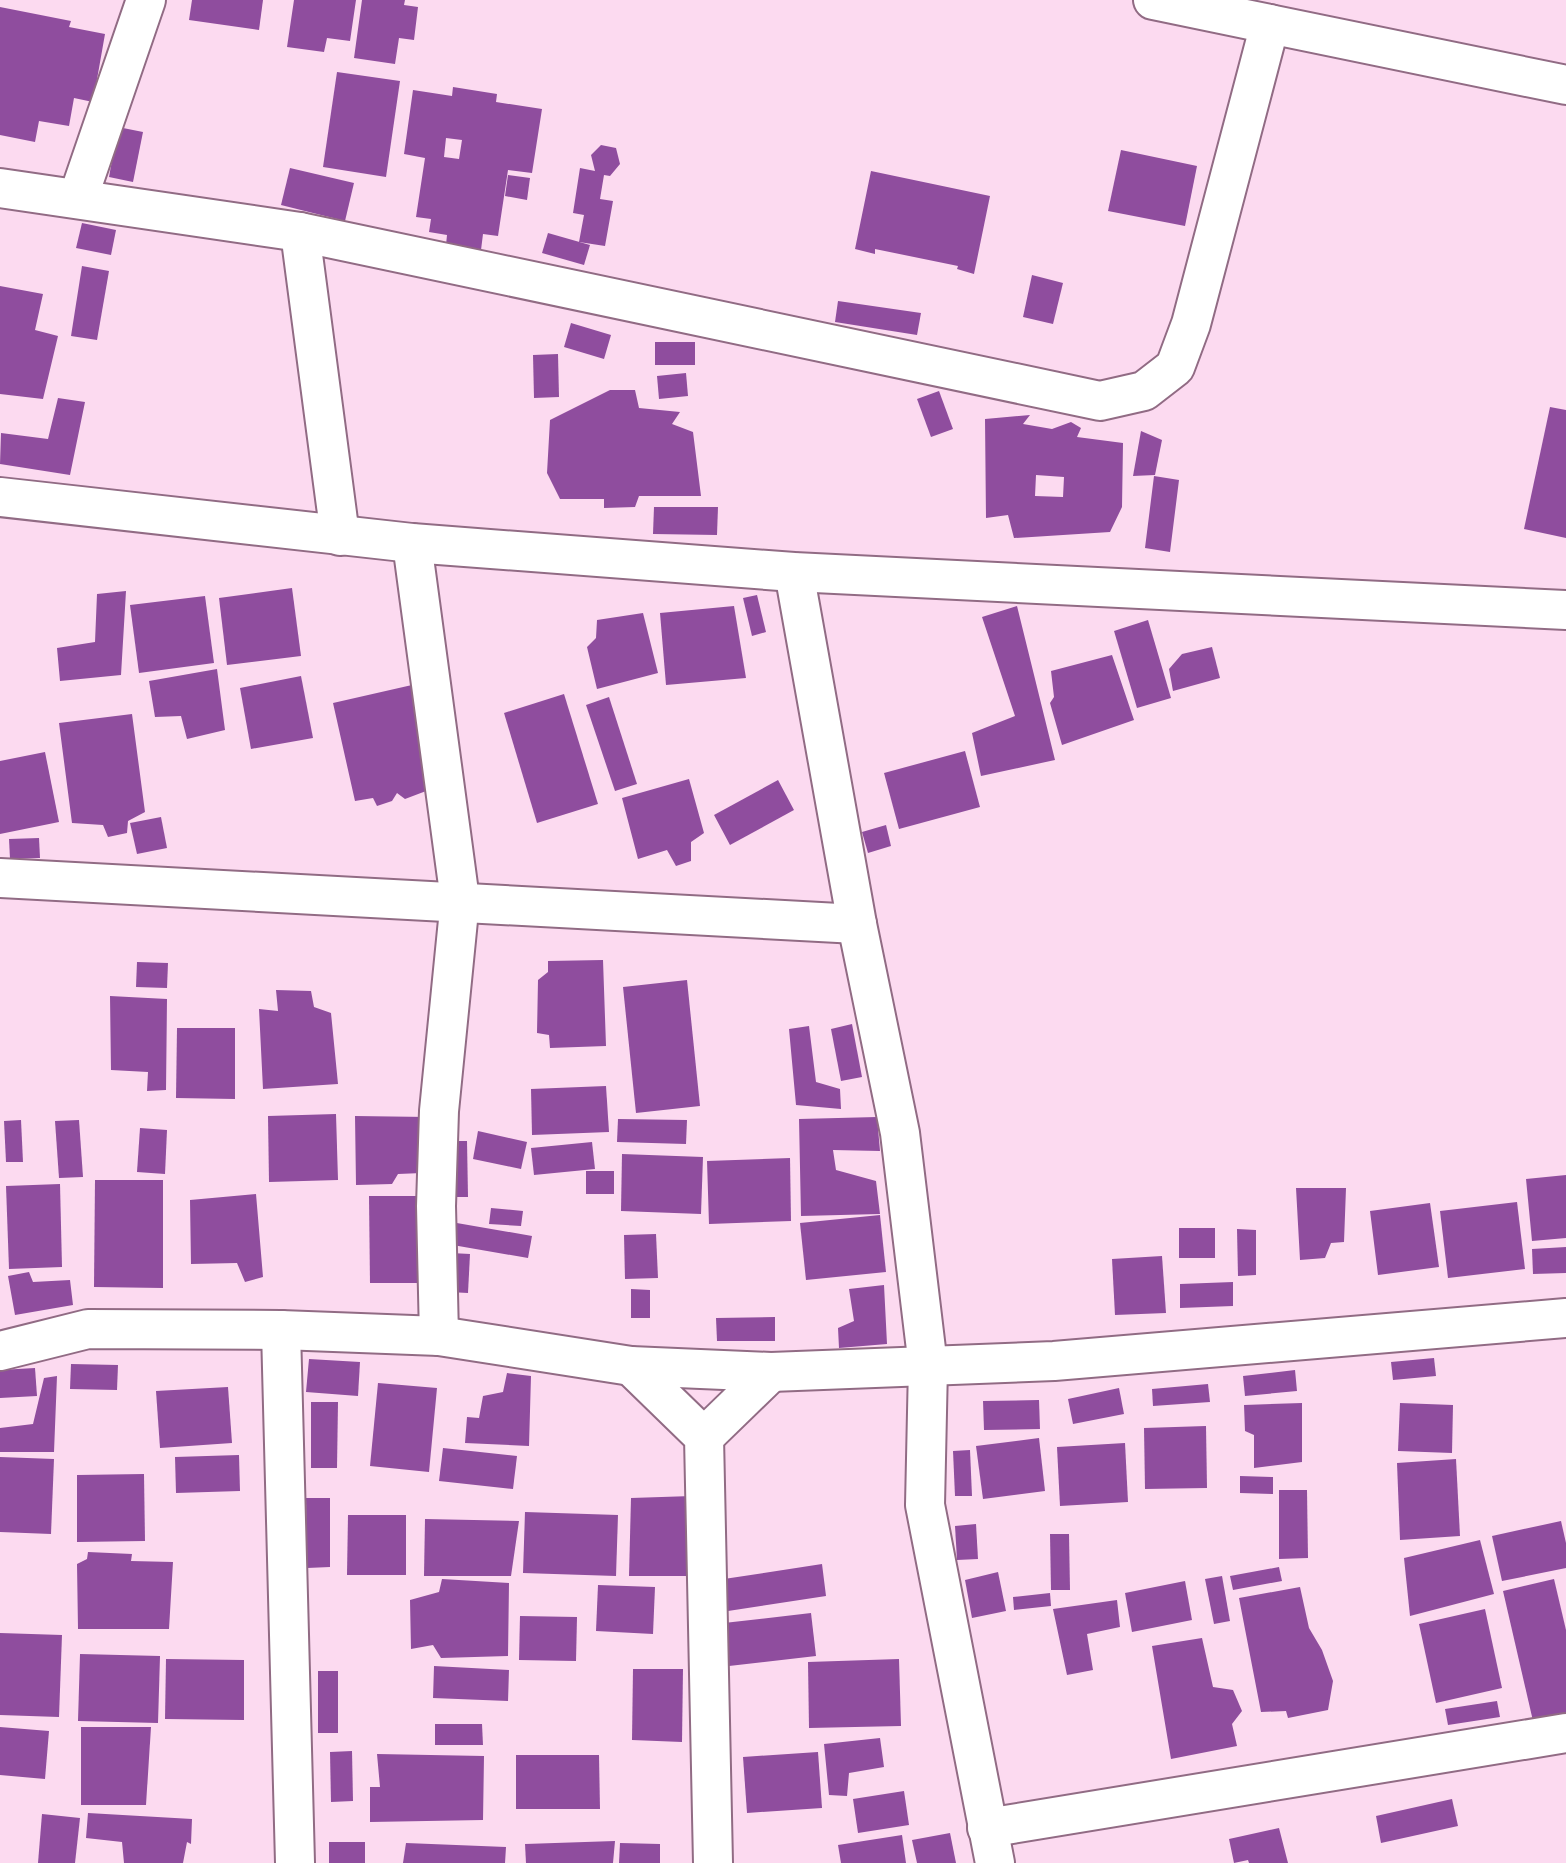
<svg xmlns="http://www.w3.org/2000/svg" width="1566" height="1863" viewBox="0 0 1566 1863" font-family="'Fira Sans',sans-serif">
  <style>
    .building { fill: #8f4d9e; fill-rule: evenodd }
    .lines { fill: none; stroke-linecap: round; stroke-linejoin: round }
    .minor-casing { stroke: #916b84; stroke-width: 42 }
    .minor { stroke: #fff; stroke-width: 38 }
  </style>
  <rect width="100%" height="100%" fill="#fcdaf0"/>
  <g class="building">
    <path d="M192,0H263L259,30L189,20Z"/>
    <path d="M294,0H356L350,41L327,38L324,52L287,47Z"/>
    <path d="M362,0H405L404,5L418,7L414,40L399,38L395,64L354,58Z"/>
    <path d="M0,7L71,21L69,27L105,34L93,102L74,98L69,126L39,121L35,142L0,135Z"/>
    <path d="M337,72L400,81L386,177L323,167Z"/>
    <path d="M453,87L497,94L496,102L542,109L532,173L508,170L498,236L483,234L481,250L446,245L447,235L429,232L431,219L416,217L425,158L404,154L413,90L452,96ZM446,138L462,140L459,159L444,157Z"/>
    <path d="M118,127L143,132L133,182L109,177Z"/>
    <path d="M601,145L616,148L620,164L610,176L604,175L600,199L613,201L605,246L579,242L584,215L573,213L580,168L595,171L591,155Z"/>
    <path d="M1121,150L1197,166L1185,226L1108,211Z"/>
    <path d="M290,168L354,183L345,221L281,205Z"/>
    <path d="M871,171L990,196L974,274L957,269L958,266L875,249V254L855,249Z"/>
    <path d="M508,175L530,178L527,200L505,196Z"/>
    <path d="M82,223L116,230L111,255L76,248Z"/>
    <path d="M548,233L590,245L584,265L542,253Z"/>
    <path d="M82,266L109,271L97,340L71,336Z"/>
    <path d="M1032,275L1063,283L1053,324L1023,317Z"/>
    <path d="M0,286L43,294L35,330L58,336L43,399L0,394Z"/>
    <path d="M838,301L921,313L917,335L835,322Z"/>
    <path d="M571,323L611,335L604,359L564,347Z"/>
    <rect x="655" y="342" width="40" height="23"/>
    <path d="M558,354L559,397L534,398L533,355Z"/>
    <path d="M686,373L688,396L659,399L657,376Z"/>
    <path d="M610,390H635L639,408L680,412L672,424L693,432L701,496H639L635,507L604,508V499H560L547,473L550,420Z"/>
    <path d="M939,391L953,429L931,437L917,399Z"/>
    <path d="M58,398L85,402L70,475L0,464L1,433L48,439Z"/>
    <path d="M1550,407L1566,410V538L1524,529Z"/>
    <path d="M1030,415L1023,424L1052,429L1071,422L1081,428L1077,437L1123,443L1122,507L1110,532L1014,538L1008,515L986,518L985,419ZM1036,475L1064,477L1063,497L1035,496Z"/>
    <path d="M1141,431L1162,440L1155,475L1133,476Z"/>
    <path d="M1154,476L1179,480L1170,552L1145,548Z"/>
    <path d="M654,507H718L717,535L653,534Z"/>
    <path d="M292,588L301,656L227,665L219,598Z"/>
    <path d="M126,591L121,675L60,681L57,648L95,642L97,594Z"/>
    <path d="M757,595L766,632L752,636L743,598Z"/>
    <path d="M205,596L214,663L139,673L130,605Z"/>
    <path d="M734,606L746,678L666,685L660,613Z"/>
    <path d="M1017,606L1055,760L981,776L972,733L1015,716L982,617Z"/>
    <path d="M643,613L658,673L597,689L587,647L596,638L597,620Z"/>
    <path d="M1148,620L1171,698L1137,708L1114,631Z"/>
    <path d="M1212,647L1220,678L1173,691L1169,669L1182,654Z"/>
    <path d="M1112,655L1134,720L1062,745L1050,703L1054,697L1051,671Z"/>
    <path d="M217,669L225,730L187,739L181,716L155,717L149,681Z"/>
    <path d="M301,676L313,738L251,749L240,688Z"/>
    <path d="M412,685L434,788L405,799L397,793L392,801L377,806L373,798L355,801L333,703Z"/>
    <path d="M564,694L598,804L537,823L504,713Z"/>
    <path d="M609,697L637,784L615,791L586,705Z"/>
    <path d="M132,714L145,812L128,821L127,833L108,837L103,825L72,823L59,723Z"/>
    <path d="M965,751L980,807L899,829L884,773Z"/>
    <path d="M45,752L59,822L0,834V761Z"/>
    <path d="M689,779L704,833L691,842V861L676,866L667,850L638,859L622,798Z"/>
    <path d="M778,780L794,810L730,845L714,815Z"/>
    <path d="M161,817L167,848L137,854L130,823Z"/>
    <path d="M886,825L891,846L868,853L862,832Z"/>
    <path d="M39,838L40,858L10,859L9,839Z"/>
    <path d="M603,960L606,1046L550,1048L549,1035L537,1033L538,980L548,972V961Z"/>
    <path d="M137,962L168,963L167,988L136,987Z"/>
    <path d="M687,980L700,1106L636,1113L623,987Z"/>
    <path d="M276,990L311,991L314,1007L331,1013L338,1084L263,1089L259,1009L278,1011Z"/>
    <path d="M110,996L167,999L166,1090L147,1091L148,1072L111,1070Z"/>
    <path d="M852,1024L862,1077L841,1081L831,1029Z"/>
    <path d="M809,1026L816,1082L840,1089L841,1109L796,1105L789,1029Z"/>
    <path d="M177,1028H235V1099L176,1098Z"/>
    <path d="M606,1086L609,1132L532,1135L531,1089Z"/>
    <path d="M336,1114L338,1180L269,1182L268,1116Z"/>
    <path d="M355,1116L428,1117L422,1173L398,1174L392,1184L356,1185Z"/>
    <path d="M877,1117L880,1151L833,1150L836,1170L876,1181L880,1214L801,1216L799,1119Z"/>
    <path d="M618,1119L687,1120L686,1144L617,1142Z"/>
    <path d="M21,1120L23,1162H6L4,1121Z"/>
    <path d="M79,1120L83,1177L59,1178L55,1121Z"/>
    <path d="M140,1128L167,1130L165,1174L137,1172Z"/>
    <path d="M478,1131L527,1142L521,1169L473,1159Z"/>
    <path d="M444,1141H467L468,1197H445Z"/>
    <path d="M592,1142L595,1169L534,1175L531,1148Z"/>
    <path d="M622,1154L703,1157L701,1214L621,1211Z"/>
    <path d="M790,1158L791,1221L709,1224L707,1161Z"/>
    <rect x="586" y="1171" width="28" height="23"/>
    <path d="M1566,1175V1238L1532,1241L1526,1179Z"/>
    <path d="M95,1180H163V1288L94,1287Z"/>
    <path d="M60,1184L62,1267L9,1269L6,1186Z"/>
    <path d="M1296,1188H1346L1344,1242L1331,1243L1325,1258L1300,1260Z"/>
    <path d="M256,1194L263,1277L245,1282L237,1263L191,1264L190,1200Z"/>
    <path d="M369,1196H428V1283H370Z"/>
    <path d="M1517,1202L1525,1269L1448,1278L1440,1211Z"/>
    <path d="M1430,1203L1439,1267L1378,1275L1370,1211Z"/>
    <path d="M491,1208L523,1211L521,1226L489,1224Z"/>
    <path d="M880,1215L886,1272L806,1280L800,1223Z"/>
    <path d="M451,1222L532,1236L528,1258L447,1244Z"/>
    <rect x="1179" y="1228" width="36" height="30"/>
    <path d="M1237,1229L1256,1230V1275L1238,1276Z"/>
    <path d="M656,1234L658,1278L625,1279L624,1235Z"/>
    <path d="M1566,1247V1273L1533,1274L1532,1249Z"/>
    <path d="M451,1253L470,1254L468,1293L449,1292Z"/>
    <path d="M1162,1256L1166,1313L1115,1315L1112,1259Z"/>
    <path d="M29,1272L33,1282L70,1280L73,1305L15,1315L8,1276Z"/>
    <path d="M1233,1282V1306L1180,1308V1284Z"/>
    <path d="M884,1285L887,1344L839,1348L838,1328L854,1321L849,1289Z"/>
    <path d="M631,1289L650,1290V1318H631Z"/>
    <path d="M775,1317V1341H717L716,1318Z"/>
    <path d="M1434,1358L1436,1376L1393,1380L1391,1362Z"/>
    <path d="M309,1359L360,1362L358,1396L306,1392Z"/>
    <path d="M71,1364L118,1365L117,1390L70,1389Z"/>
    <path d="M35,1368L37,1396L0,1398V1370Z"/>
    <path d="M1295,1370L1297,1391L1245,1396L1243,1376Z"/>
    <path d="M507,1373L531,1376L529,1446L465,1443L467,1417L479,1418L483,1396L503,1392Z"/>
    <path d="M57,1376L54,1452H0V1428L33,1424L44,1378Z"/>
    <path d="M378,1383L437,1388L429,1472L370,1466Z"/>
    <path d="M1208,1384L1210,1402L1153,1406L1152,1389Z"/>
    <path d="M228,1387L232,1443L160,1448L156,1391Z"/>
    <path d="M1119,1388L1124,1414L1073,1424L1068,1399Z"/>
    <path d="M1039,1400L1040,1429L984,1430L983,1401Z"/>
    <path d="M311,1402H338L337,1468H311Z"/>
    <path d="M1302,1403V1462L1254,1468V1435L1245,1431L1244,1405Z"/>
    <path d="M1400,1403L1453,1405L1452,1453L1398,1451Z"/>
    <path d="M1206,1426L1207,1488L1145,1489L1144,1428Z"/>
    <path d="M1039,1438L1045,1491L983,1499L976,1446Z"/>
    <path d="M1125,1443L1128,1502L1060,1506L1057,1447Z"/>
    <path d="M443,1448L517,1456L513,1489L439,1481Z"/>
    <path d="M970,1450L972,1496H955L953,1451Z"/>
    <path d="M239,1455L240,1491L176,1493L175,1457Z"/>
    <path d="M0,1457L54,1459L51,1534L0,1532Z"/>
    <path d="M1456,1459L1460,1536L1400,1540L1397,1463Z"/>
    <path d="M144,1474L145,1541L77,1542V1475Z"/>
    <path d="M1240,1476L1273,1477V1494L1240,1493Z"/>
    <path d="M1279,1490H1307L1308,1558L1279,1559Z"/>
    <path d="M692,1496L693,1576H629L631,1498Z"/>
    <path d="M306,1498H330V1567L307,1568Z"/>
    <path d="M525,1512L618,1515L616,1576L523,1573Z"/>
    <path d="M348,1515H406V1575H347Z"/>
    <path d="M425,1519L519,1521L511,1576H424Z"/>
    <path d="M1561,1521L1566,1543V1568L1502,1581L1492,1536Z"/>
    <path d="M976,1524L978,1559L957,1560L955,1526Z"/>
    <path d="M1050,1534H1069L1070,1590H1051Z"/>
    <path d="M1480,1540L1494,1594L1410,1616L1404,1558Z"/>
    <path d="M88,1552L132,1554L131,1561L173,1562L169,1629H78L77,1564L87,1559Z"/>
    <path d="M822,1564L826,1596L728,1611L724,1579Z"/>
    <path d="M1279,1567L1282,1581L1233,1590L1230,1576Z"/>
    <path d="M998,1572L1006,1611L972,1618L965,1580Z"/>
    <path d="M1222,1576L1230,1621L1214,1624L1205,1579Z"/>
    <path d="M442,1579L509,1583L508,1656L441,1658L433,1645L411,1649L410,1600L439,1592Z"/>
    <path d="M1554,1579L1566,1630V1713L1533,1721L1503,1591Z"/>
    <path d="M1185,1581L1192,1620L1132,1632L1125,1593Z"/>
    <path d="M598,1585L655,1587L653,1634L596,1631Z"/>
    <path d="M1300,1587L1309,1628L1322,1650L1333,1681L1328,1710L1288,1718L1286,1711L1261,1712L1239,1598Z"/>
    <path d="M1050,1593L1051,1606L1014,1610L1013,1597Z"/>
    <path d="M1117,1600L1120,1627L1087,1634L1093,1670L1067,1675L1053,1609Z"/>
    <path d="M1485,1609L1502,1688L1436,1703L1419,1624Z"/>
    <path d="M811,1613L816,1656L729,1666L724,1623Z"/>
    <path d="M520,1616L577,1617L576,1661L519,1660Z"/>
    <path d="M0,1633L62,1635L59,1717L0,1715Z"/>
    <path d="M1202,1638L1213,1687L1233,1690L1242,1711L1232,1724L1237,1746L1171,1759L1152,1646Z"/>
    <path d="M80,1654L160,1656L158,1723L78,1721Z"/>
    <path d="M166,1659L244,1660V1720L165,1719Z"/>
    <path d="M899,1659L901,1726L809,1728L808,1662Z"/>
    <path d="M434,1666L509,1670L508,1701L433,1698Z"/>
    <path d="M633,1669H683L682,1742L632,1740Z"/>
    <rect x="318" y="1671" width="20" height="62"/>
    <path d="M1497,1701L1500,1717L1448,1725L1445,1709Z"/>
    <path d="M435,1724H482L483,1745H435Z"/>
    <path d="M0,1727L49,1731L45,1779L0,1775Z"/>
    <path d="M81,1727H151L146,1805H81Z"/>
    <path d="M880,1738L884,1767L849,1773L847,1796L829,1795L824,1744Z"/>
    <path d="M352,1751L353,1801L331,1802L330,1752Z"/>
    <path d="M818,1752L822,1808L747,1813L743,1757Z"/>
    <path d="M377,1754L484,1756L483,1820L370,1822V1787H380Z"/>
    <path d="M516,1755H599L600,1809H516Z"/>
    <path d="M904,1791L909,1825L858,1833L853,1799Z"/>
    <path d="M1452,1799L1458,1826L1381,1843L1376,1816Z"/>
    <path d="M88,1813L192,1819L191,1844L187,1842L183,1863H124L122,1842L86,1838Z"/>
    <path d="M42,1814L80,1818L75,1863H38Z"/>
    <path d="M1279,1828L1288,1863H1249L1248,1860L1234,1863L1229,1839Z"/>
    <path d="M950,1833L956,1863H917L912,1840Z"/>
    <path d="M902,1835L906,1863H841L838,1845Z"/>
    <path d="M615,1841L613,1863H526L525,1844Z"/>
    <rect x="329" y="1842" width="36" height="21"/>
    <path d="M406,1843L506,1847L505,1863H403Z"/>
    <path d="M620,1843L660,1844V1863H619Z"/>
  </g>
  <g class="lines">
    <defs>
      <g id="minor">
        <path d="M1153,0L1566,85"/>
        <path d="M0,188L300,232L1100,401L1144,391L1175,367L1191,324L1270,24"/>
        <path d="M78,198L146,0"/>
        <path d="M300,232L340,536"/>
        <path d="M0,497L412,543L794,572L1566,610"/>
        <path d="M412,543L460,900L439,1111L436,1206L439,1336"/>
        <path d="M794,572L857,924L900,1133L928,1366L925,1505L995,1863"/>
        <path d="M0,878L857,924"/>
        <path d="M281,1330L295,1863"/>
        <path d="M0,1351L88,1329L281,1330L439,1336L631,1366L771,1372L1054,1361L1566,1318"/>
        <path d="M631,1366L704,1437L713,1863"/>
        <path d="M704,1437L771,1372"/>
        <path d="M987,1828L1566,1733"/>
      </g>
    </defs>
    <use href="#minor" class="minor-casing"/>
    <use href="#minor" class="minor"/>
  </g>
</svg>
